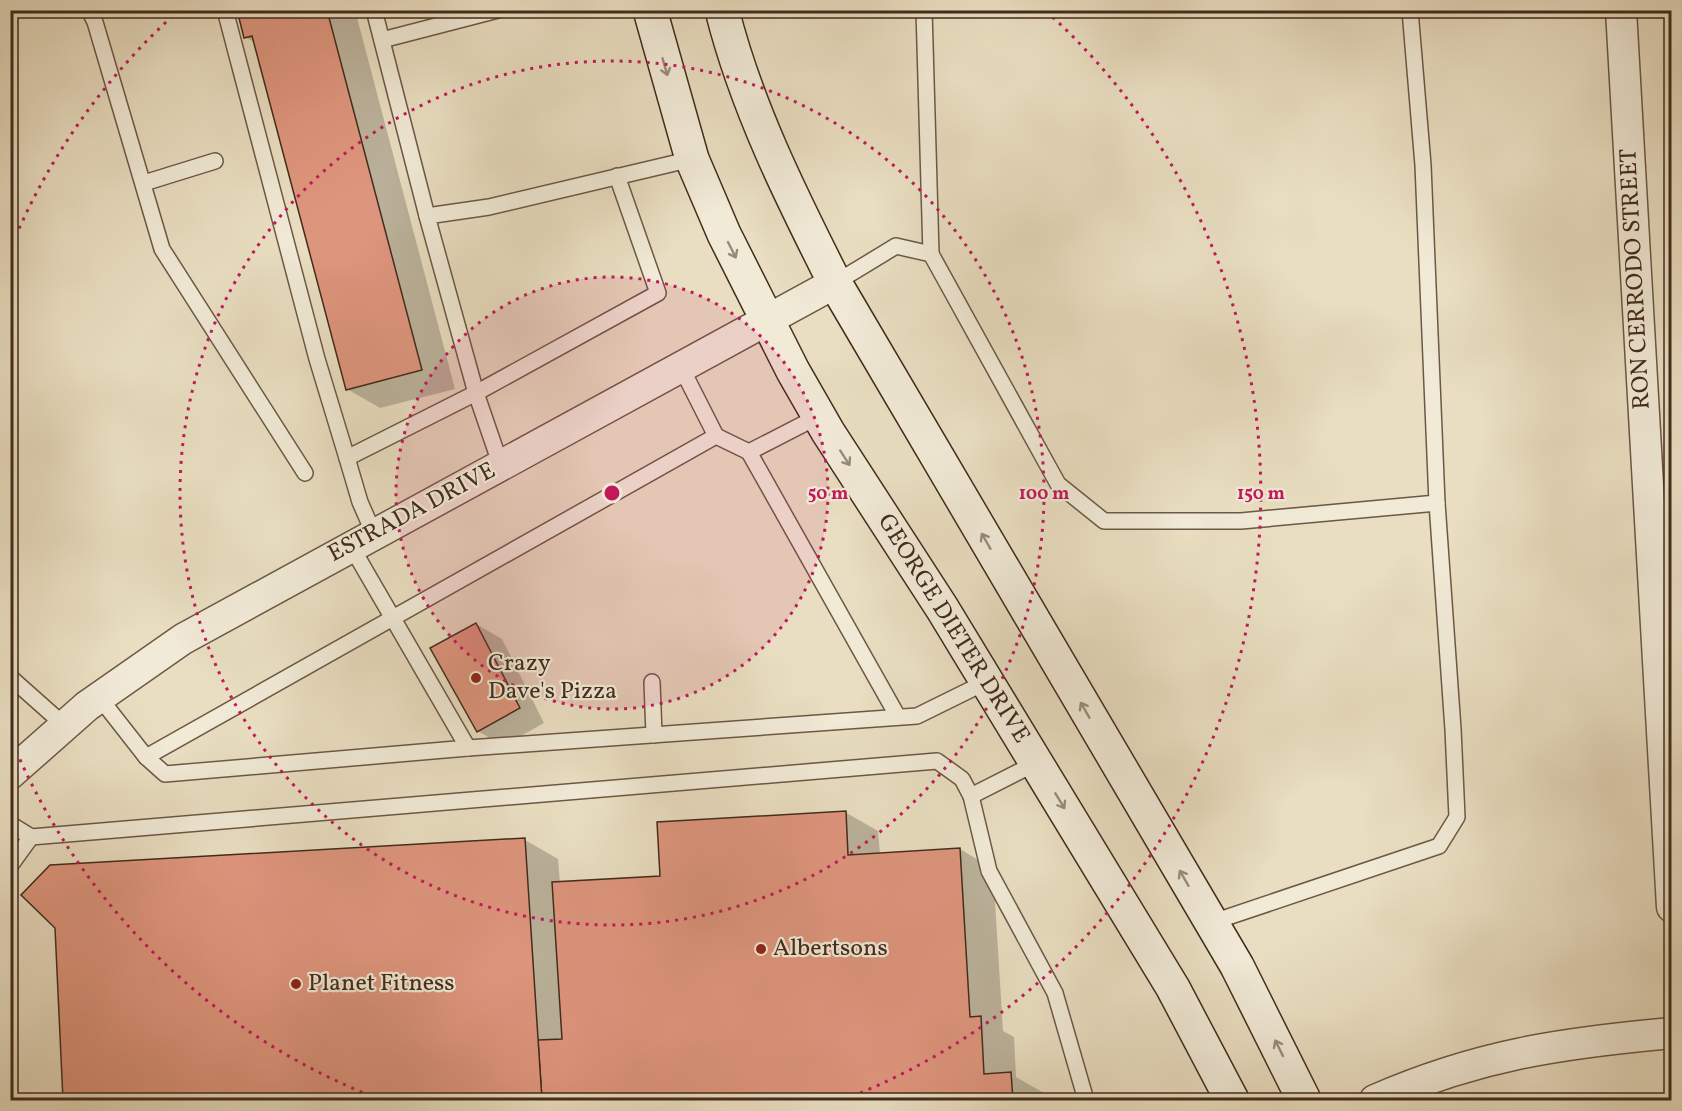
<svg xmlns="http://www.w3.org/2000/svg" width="1682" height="1111" viewBox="0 0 1682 1111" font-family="Vollkorn,serif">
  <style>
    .shadow { fill: #0003 }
    .building { fill: #de957d; stroke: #422b1c; stroke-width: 1.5 }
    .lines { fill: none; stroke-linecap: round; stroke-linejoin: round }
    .lane-casing { stroke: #6c5845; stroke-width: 18 }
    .street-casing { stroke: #6c5845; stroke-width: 33 }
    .secondary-casing { stroke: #422b1c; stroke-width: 36 }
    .lane { stroke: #f1ead7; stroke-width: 15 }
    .street { stroke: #f1ead7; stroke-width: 30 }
    .secondary { stroke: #f1ead7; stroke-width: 33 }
    .oneway { stroke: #9a8a7a }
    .ring { fill: none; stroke: #c2185b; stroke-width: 3; stroke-dasharray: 3 6 }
    .poi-dot { fill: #8f2418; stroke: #f1ead7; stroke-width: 2 }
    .labels { text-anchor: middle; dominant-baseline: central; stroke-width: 4.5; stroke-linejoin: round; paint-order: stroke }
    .street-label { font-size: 24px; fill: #422b1c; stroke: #f1ead7 }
    .poi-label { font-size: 24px; fill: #422b1c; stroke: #f1ead7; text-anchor: start }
    .centre { fill: #c2185b; stroke: #f1ead7; stroke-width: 3 }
    .ring-label { font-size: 18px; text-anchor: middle; font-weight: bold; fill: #c2185b; stroke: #f1ead7; stroke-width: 4.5; stroke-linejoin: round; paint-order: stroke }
  </style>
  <rect width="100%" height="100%" fill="#e9dec1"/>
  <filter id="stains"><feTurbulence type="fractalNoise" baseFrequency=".00333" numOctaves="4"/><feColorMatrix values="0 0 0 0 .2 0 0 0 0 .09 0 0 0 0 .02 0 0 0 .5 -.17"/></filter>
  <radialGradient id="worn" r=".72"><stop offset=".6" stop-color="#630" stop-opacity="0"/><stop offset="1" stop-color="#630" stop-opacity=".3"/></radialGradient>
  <g class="shadow">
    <path d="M239,10H355L455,389L380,408L347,389L256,43L245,37Z"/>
    <path d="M476,624L502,639L544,723L503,746L478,731Z"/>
    <path d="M845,812L878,831L880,854L960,849L993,869L1003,1031L1014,1037L1016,1077L1044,1093V1100H65L56,927L525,840L558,859L560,883L662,877Z"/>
  </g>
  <g class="building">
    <path d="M237,10H327L422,370L346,390L252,36L244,38Z"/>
    <path d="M476,623L520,708L477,732L430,648Z"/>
    <path d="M846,811L848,855L960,848L970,1017L981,1016L984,1074L1011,1072L1013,1100H542L538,1040L562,1039L552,882L660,876L657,822Z"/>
    <path d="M525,838L542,1100H63L55,928L21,895L50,865Z"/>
  </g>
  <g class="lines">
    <defs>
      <g id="lane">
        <path d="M89,10L95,22L162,249L305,473"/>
        <path d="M225,10L317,359L347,458"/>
        <path d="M374,10L427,216"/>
        <path d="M924,10L931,254"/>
        <path d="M382,40L498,10"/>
        <path d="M144,183L215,161"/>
        <path d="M835,283L896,246L931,254L1058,484L1104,521H1241L1437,503"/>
        <path d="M681,367L716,436"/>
        <path d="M749,452L898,717"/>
        <path d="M501,466L476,393L427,216L489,207L692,159"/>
        <path d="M374,534L360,502L347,458L476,393L658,293L617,176"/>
        <path d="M10,677L64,725"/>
        <path d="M652,682L654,735"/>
        <path d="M99,697L146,757L716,436L749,452L819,416"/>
        <path d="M468,748L917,716L986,682"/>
        <path d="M146,757L165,774L468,748L351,546"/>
        <path d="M971,796L989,871L1055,993L1086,1100"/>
        <path d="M10,824L31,837L937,761L962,779L971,796L1036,763"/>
        <path d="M10,866L31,837"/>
        <path d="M1210,923L1439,846L1457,817L1453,729L1437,503L1423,165L1410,10"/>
      </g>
      <g id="street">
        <path d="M1621,10L1672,907"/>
        <path d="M10,774L87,706L183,639L835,283"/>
        <path d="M1375,1100C1478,1055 1561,1043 1672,1033"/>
      </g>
      <g id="secondary">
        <path d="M650,10L692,159L724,234L793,371L828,432L942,608L1173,988L1232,1100"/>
        <path d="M722,10C746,106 791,196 835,283L1237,966L1304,1100"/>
      </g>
    </defs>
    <use href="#lane" class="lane-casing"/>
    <use href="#street" class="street-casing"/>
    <use href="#secondary" class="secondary-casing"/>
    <use href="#lane" class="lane"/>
    <use href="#street" class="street"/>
    <use href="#secondary" class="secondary"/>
  </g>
  <defs><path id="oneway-shaft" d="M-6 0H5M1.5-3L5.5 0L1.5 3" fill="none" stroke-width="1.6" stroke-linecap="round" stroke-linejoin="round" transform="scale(1.5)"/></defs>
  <g class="oneway">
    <use href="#oneway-shaft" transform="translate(665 67) rotate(74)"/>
    <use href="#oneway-shaft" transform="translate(732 250) rotate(63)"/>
    <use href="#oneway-shaft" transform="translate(845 458) rotate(57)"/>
    <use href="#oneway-shaft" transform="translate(986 541) rotate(-120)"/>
    <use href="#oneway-shaft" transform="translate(1085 710) rotate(-120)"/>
    <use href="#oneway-shaft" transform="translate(1060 801) rotate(59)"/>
    <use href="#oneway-shaft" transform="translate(1184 878) rotate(-120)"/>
    <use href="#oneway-shaft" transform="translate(1279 1048) rotate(-116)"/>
  </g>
  <circle cx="612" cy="493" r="216" fill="#c2185b" fill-opacity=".12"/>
  <g class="ring">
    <circle cx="612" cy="493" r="216"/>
    <circle cx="612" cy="493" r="432"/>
    <path d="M379 1099A649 649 0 0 1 12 741M12 245A649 649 0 0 1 178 11M1046 11A649 649 0 0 1 845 1099"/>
  </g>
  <g class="poi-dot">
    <circle cx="476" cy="678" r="6"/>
    <circle cx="761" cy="949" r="6"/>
    <circle cx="296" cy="984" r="6"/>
  </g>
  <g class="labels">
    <g class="street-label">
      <text transform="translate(1636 279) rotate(-93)">RON CERRODO STREET</text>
      <text transform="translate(412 513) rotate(-28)">ESTRADA DRIVE</text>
      <text transform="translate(953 629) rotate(58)">GEORGE DIETER DRIVE</text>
    </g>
    <g class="poi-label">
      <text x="488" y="664">Crazy<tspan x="488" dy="28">Dave's Pizza</tspan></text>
      <text x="773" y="949">Albertsons</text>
      <text x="308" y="984">Planet Fitness</text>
    </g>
  </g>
  <circle cx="612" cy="493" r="9" class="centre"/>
  <g class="ring-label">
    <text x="828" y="499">50 m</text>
    <text x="1044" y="499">100 m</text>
    <text x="1261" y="499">150 m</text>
  </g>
  <rect width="1682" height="1111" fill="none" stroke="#e9dec1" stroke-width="36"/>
  <rect x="12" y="12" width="1658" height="1087" fill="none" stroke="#422b1c" stroke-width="3"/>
  <rect x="18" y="18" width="1646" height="1075" fill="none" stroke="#422b1c" stroke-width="1.5"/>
  <rect width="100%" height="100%" filter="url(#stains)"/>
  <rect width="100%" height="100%" fill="url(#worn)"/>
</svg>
